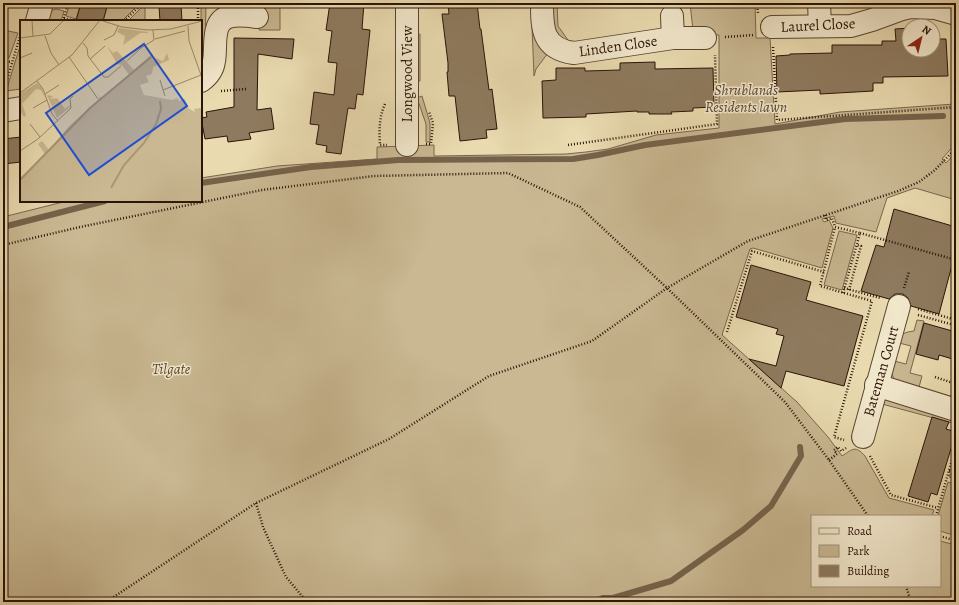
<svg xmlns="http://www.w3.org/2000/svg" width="959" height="605" viewBox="0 0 959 605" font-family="Alegreya,serif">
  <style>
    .green { fill: #c9b892; stroke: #7a664c }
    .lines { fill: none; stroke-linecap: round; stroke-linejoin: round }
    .stream { stroke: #76624a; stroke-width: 6 }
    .building { fill: #8e7a5e; stroke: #2b1307 }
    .minor-casing { stroke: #5a4531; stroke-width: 24 }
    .path { stroke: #2b1307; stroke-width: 2.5; stroke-dasharray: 1 2; stroke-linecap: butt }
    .minor { stroke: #f1e7cb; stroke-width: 22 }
    .labels { text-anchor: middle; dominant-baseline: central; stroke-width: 3; stroke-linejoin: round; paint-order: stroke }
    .street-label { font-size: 15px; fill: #2b1307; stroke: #f1e7cb }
    .park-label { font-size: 15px; font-style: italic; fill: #5a4531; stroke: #f1e7cb }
    .inset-river { fill: none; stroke: #a89676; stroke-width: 2 }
    .inset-road { fill: none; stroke: #9d8a6c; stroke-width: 1 }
    .view { fill: #1d4ed8; fill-opacity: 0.15; stroke: #1d4ed8; stroke-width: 2 }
    .inset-edge { fill: none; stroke: #2b1307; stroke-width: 2 }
  </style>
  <rect width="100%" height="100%" fill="#e9daaf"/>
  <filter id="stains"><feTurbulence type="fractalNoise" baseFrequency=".005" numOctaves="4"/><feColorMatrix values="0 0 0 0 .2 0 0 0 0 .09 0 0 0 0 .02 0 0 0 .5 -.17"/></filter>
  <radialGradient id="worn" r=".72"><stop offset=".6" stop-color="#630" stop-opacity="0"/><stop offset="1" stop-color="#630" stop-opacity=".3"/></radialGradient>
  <g class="green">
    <path d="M70,3H81L76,19L66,16Z"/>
    <path d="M108,3H140L122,21H103Z"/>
    <path d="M201,3H206L205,49L201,48Z"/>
    <path d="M260,3H280V30H259Z"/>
    <path d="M548,3H557L558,26L568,40V44L557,39Z"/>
    <path d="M690,3H755L756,38H770L775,124L840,112L955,104L956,143L942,159L946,163L956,152V200L915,188L887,198L876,232L836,223L834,216L822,219L824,222L829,220L833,228L822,268L753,248L750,249L722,335L797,402L828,437L842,456C853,449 855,445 865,456L889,498L934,510L932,516H812V586H940V541L956,545V602H3V217L67,201H201V178L277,166L377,159V147L434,145V156L566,154L586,152L608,149L656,135L719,128V35L697,34L693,30Z"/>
    <path d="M145,4V21H128Z"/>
    <path d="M56,9L64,11L61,21H45L51,11Z"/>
    <path d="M532,27L548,53L536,69L534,76Z"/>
    <path d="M3,30L18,33L9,58L3,56Z"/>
    <path d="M420,34V81H415L414,36Z"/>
    <path d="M21,43V89L6,91Z"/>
    <path d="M422,96L430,123V142H426V124L417,98Z"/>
    <path d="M839,231L857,235L842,290L824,285Z"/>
    <path d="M917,320L924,321L910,373L922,376L918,391L896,384L891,372L890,360L906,364L911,346L895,342C900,334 905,332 914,331Z"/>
    <path d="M885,398L956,417V424L882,404Z"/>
    <path d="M950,474L956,475V526L953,535L940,531V516H938L948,482L954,484L955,479L949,477Z"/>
  </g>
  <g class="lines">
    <g class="stream">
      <path d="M201,183L311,167L398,160L573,159L598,155L645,145L845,119L943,116"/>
      <path d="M3,227L105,201"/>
      <path d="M594,602L603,598H613L671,581L743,530L771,506L801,456L800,447"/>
    </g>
  </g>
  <g class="building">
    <path d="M81,3H108L103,21H76Z"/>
    <path d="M330,3H364L362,29L370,30L363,95L357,94L355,109L348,108L341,154L326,152L327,146L316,144L319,125L310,124L314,92L334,95L337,63L328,62L332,31L326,30Z"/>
    <path d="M448,3H477L480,29H481L489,90L492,89L497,129L486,130L487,138L460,141L455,96H449L447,72H448V63L442,14H449Z"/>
    <path d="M181,5L182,21H160L159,7Z"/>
    <path d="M909,28V50H933V37V39H946L948,76L883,77V83H873V91L820,94V90L777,92L776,56L790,55V54L832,53V45H882V41H896L895,29Z"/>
    <path d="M234,38L294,39L292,59L258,54L257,110L271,108L274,129L249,133L251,139L228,142L227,136L205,139L201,118L207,117L206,112L234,107Z"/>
    <path d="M655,62V69L713,68L714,107L693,108V111L671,112L672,114H649V112H637V111L586,114V117L543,118L542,81L556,80V68H585V71L620,70V63Z"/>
    <path d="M21,137V162L3,164V139Z"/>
    <path d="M894,209L956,227V250L939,314L911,306L908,298L903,294H895L889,299L861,291L876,245L884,247Z"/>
    <path d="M751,265L811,282L806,300L863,316L844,386L786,371L781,388L749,359L776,366L784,336L776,334L778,329L736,317Z"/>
    <path d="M924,323L956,332V360L939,355L938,360L916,354Z"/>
    <path d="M932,417L949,422L946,429L956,432L937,495L931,493L928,502L908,496Z"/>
  </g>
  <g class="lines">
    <defs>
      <g id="minor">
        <path d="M407,3V145"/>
        <path d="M542,3C542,28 542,49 574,53L673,38H705"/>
        <path d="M819,3L820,26"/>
        <path d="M672,16L673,38"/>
        <path d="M37,21L42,3"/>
        <path d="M772,27L851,26L872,20L902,9L911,7L935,8L956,14"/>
        <path d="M201,81C208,76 213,69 214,61C217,46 210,19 232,16C240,15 249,16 257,17"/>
        <path d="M3,111L21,108"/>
        <path d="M876,385L956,410"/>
        <path d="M863,437L899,306"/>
      </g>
    </defs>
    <use href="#minor" class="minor-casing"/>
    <g class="path">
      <path d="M757,3H771V6"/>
      <path d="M757,3L758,13"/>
      <path d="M64,18L74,21"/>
      <path d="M198,18V3"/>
      <path d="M63,21L68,3"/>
      <path d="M124,21L143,3"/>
      <path d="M725,37L754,35"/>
      <path d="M773,47L777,120L956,107"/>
      <path d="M3,61L12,62"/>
      <path d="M4,90L21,33"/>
      <path d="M221,91L246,89"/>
      <path d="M385,104C379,117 379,131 380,145H387"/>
      <path d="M426,144H431L433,123L429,112"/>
      <path d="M568,145L717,124L715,55"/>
      <path d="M825,215L826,220L832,218L835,227"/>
      <path d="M860,233L956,260"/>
      <path d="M3,245L80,227L262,190L374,176L508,173L580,207L667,288L785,402L829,460L868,516"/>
      <path d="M844,288L880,298"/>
      <path d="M904,288L909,272"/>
      <path d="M849,290L861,246L857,245"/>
      <path d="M843,293L860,233L835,227L820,286L872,301L834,437L844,440"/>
      <path d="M918,309L956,320"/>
      <path d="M918,315L954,325L956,318"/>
      <path d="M951,318L956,300"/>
      <path d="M727,332L752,251L824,272"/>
      <path d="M935,377L956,384"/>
      <path d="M870,456L891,495L938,508"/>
      <path d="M829,460L837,454L834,450L838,447L841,451L846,448"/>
      <path d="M949,471L956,472"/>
      <path d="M256,503L263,527L286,577L307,602"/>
      <path d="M936,516L956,446"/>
      <path d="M940,536L956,541"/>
      <path d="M954,541L956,532"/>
      <path d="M906,586L911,602"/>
      <path d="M106,602L256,503L389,439L489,376L592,341L667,288L748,241L898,191L919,182L935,170L956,148"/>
    </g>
    <use href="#minor" class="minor"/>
  </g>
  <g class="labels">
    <g class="street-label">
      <text transform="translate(818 25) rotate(-3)">Laurel Close</text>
      <text transform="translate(618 46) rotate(-8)">Linden Close</text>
      <text transform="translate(407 74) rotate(-90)">Longwood View</text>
      <text transform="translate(881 371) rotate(-74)">Bateman Court</text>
    </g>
    <g class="park-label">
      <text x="746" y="90">Shrublands<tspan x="746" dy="17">Residents lawn</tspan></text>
      <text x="171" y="369">Tilgate</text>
    </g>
  </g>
  <g transform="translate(20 20)">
    <rect width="182" height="182" fill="#e9daaf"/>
    <path d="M99,8L128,12V13H120L103,25L105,16L97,12ZM87,26L93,33L97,31L114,50L131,35L134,42L136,38L143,41L147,33L149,40L133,47L132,54L126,56L129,62L120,65L124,75L152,80L158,78L159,81L165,79L168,88L175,92L174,89L180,88L182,90V182H0V158L25,134L18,124L22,121L29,130L49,106L76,82L80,77L76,73L82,78L109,55L102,45L97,44ZM17,63L22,68L25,78L21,70L16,69L2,84L6,95L4,97L0,91V74ZM42,68L30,79L37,78L45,89L50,85V87L37,98L27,75L33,76Z" fill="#c9b892"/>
    <path class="inset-river" d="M0,160L70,88L131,37M91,168L104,145L124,123L136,104L141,89L140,81"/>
    <path class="inset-road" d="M12,0L13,17M80,0L102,7L128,10L151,9L182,1M168,6L169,21L182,58M25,16L31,33L39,45M0,18L30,14L44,0M135,19L165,11M84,20L94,15L98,6M63,23L67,28L68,36L84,57H88L101,46M49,37L78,79M0,38L12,33M70,39L85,26M107,41L121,28L134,20L133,10M140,60L145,76M17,61L23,69L32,94L38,101M143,70L181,55M0,73L52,35L80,0M25,74L39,65M13,88L27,80M10,104L20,117M0,131L18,119L51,88L50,79L53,76"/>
    <path class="view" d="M124,24L167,86L69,155L26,93Z"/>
    <rect width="182" height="182" class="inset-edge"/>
  </g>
  <rect width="959" height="605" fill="none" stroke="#e9daaf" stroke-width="16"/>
  <rect x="4" y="4" width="951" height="597" fill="none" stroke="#2b1307" stroke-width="2"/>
  <rect x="8" y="8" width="943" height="589" fill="none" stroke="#2b1307"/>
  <rect x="811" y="515" width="130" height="72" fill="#f1e7cb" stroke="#a2927d"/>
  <rect x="819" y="528" width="20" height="6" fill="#f1e7cb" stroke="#a2927d"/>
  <text x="847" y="535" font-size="12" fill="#2b1307">Road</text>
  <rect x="819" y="545" width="20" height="12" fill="#c9b892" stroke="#a2927d"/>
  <text x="847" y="555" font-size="12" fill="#2b1307">Park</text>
  <rect x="819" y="565" width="20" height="12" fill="#8e7a5e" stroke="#a2927d"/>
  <text x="847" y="575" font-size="12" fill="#2b1307">Building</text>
  <g transform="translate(921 38) rotate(35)"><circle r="19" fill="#f1e7cb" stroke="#a2927d"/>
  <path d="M0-3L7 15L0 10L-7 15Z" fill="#8f2418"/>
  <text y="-6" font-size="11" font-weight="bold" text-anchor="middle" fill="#2b1307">N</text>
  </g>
  <rect width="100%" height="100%" filter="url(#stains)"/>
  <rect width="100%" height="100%" fill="url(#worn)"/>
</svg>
